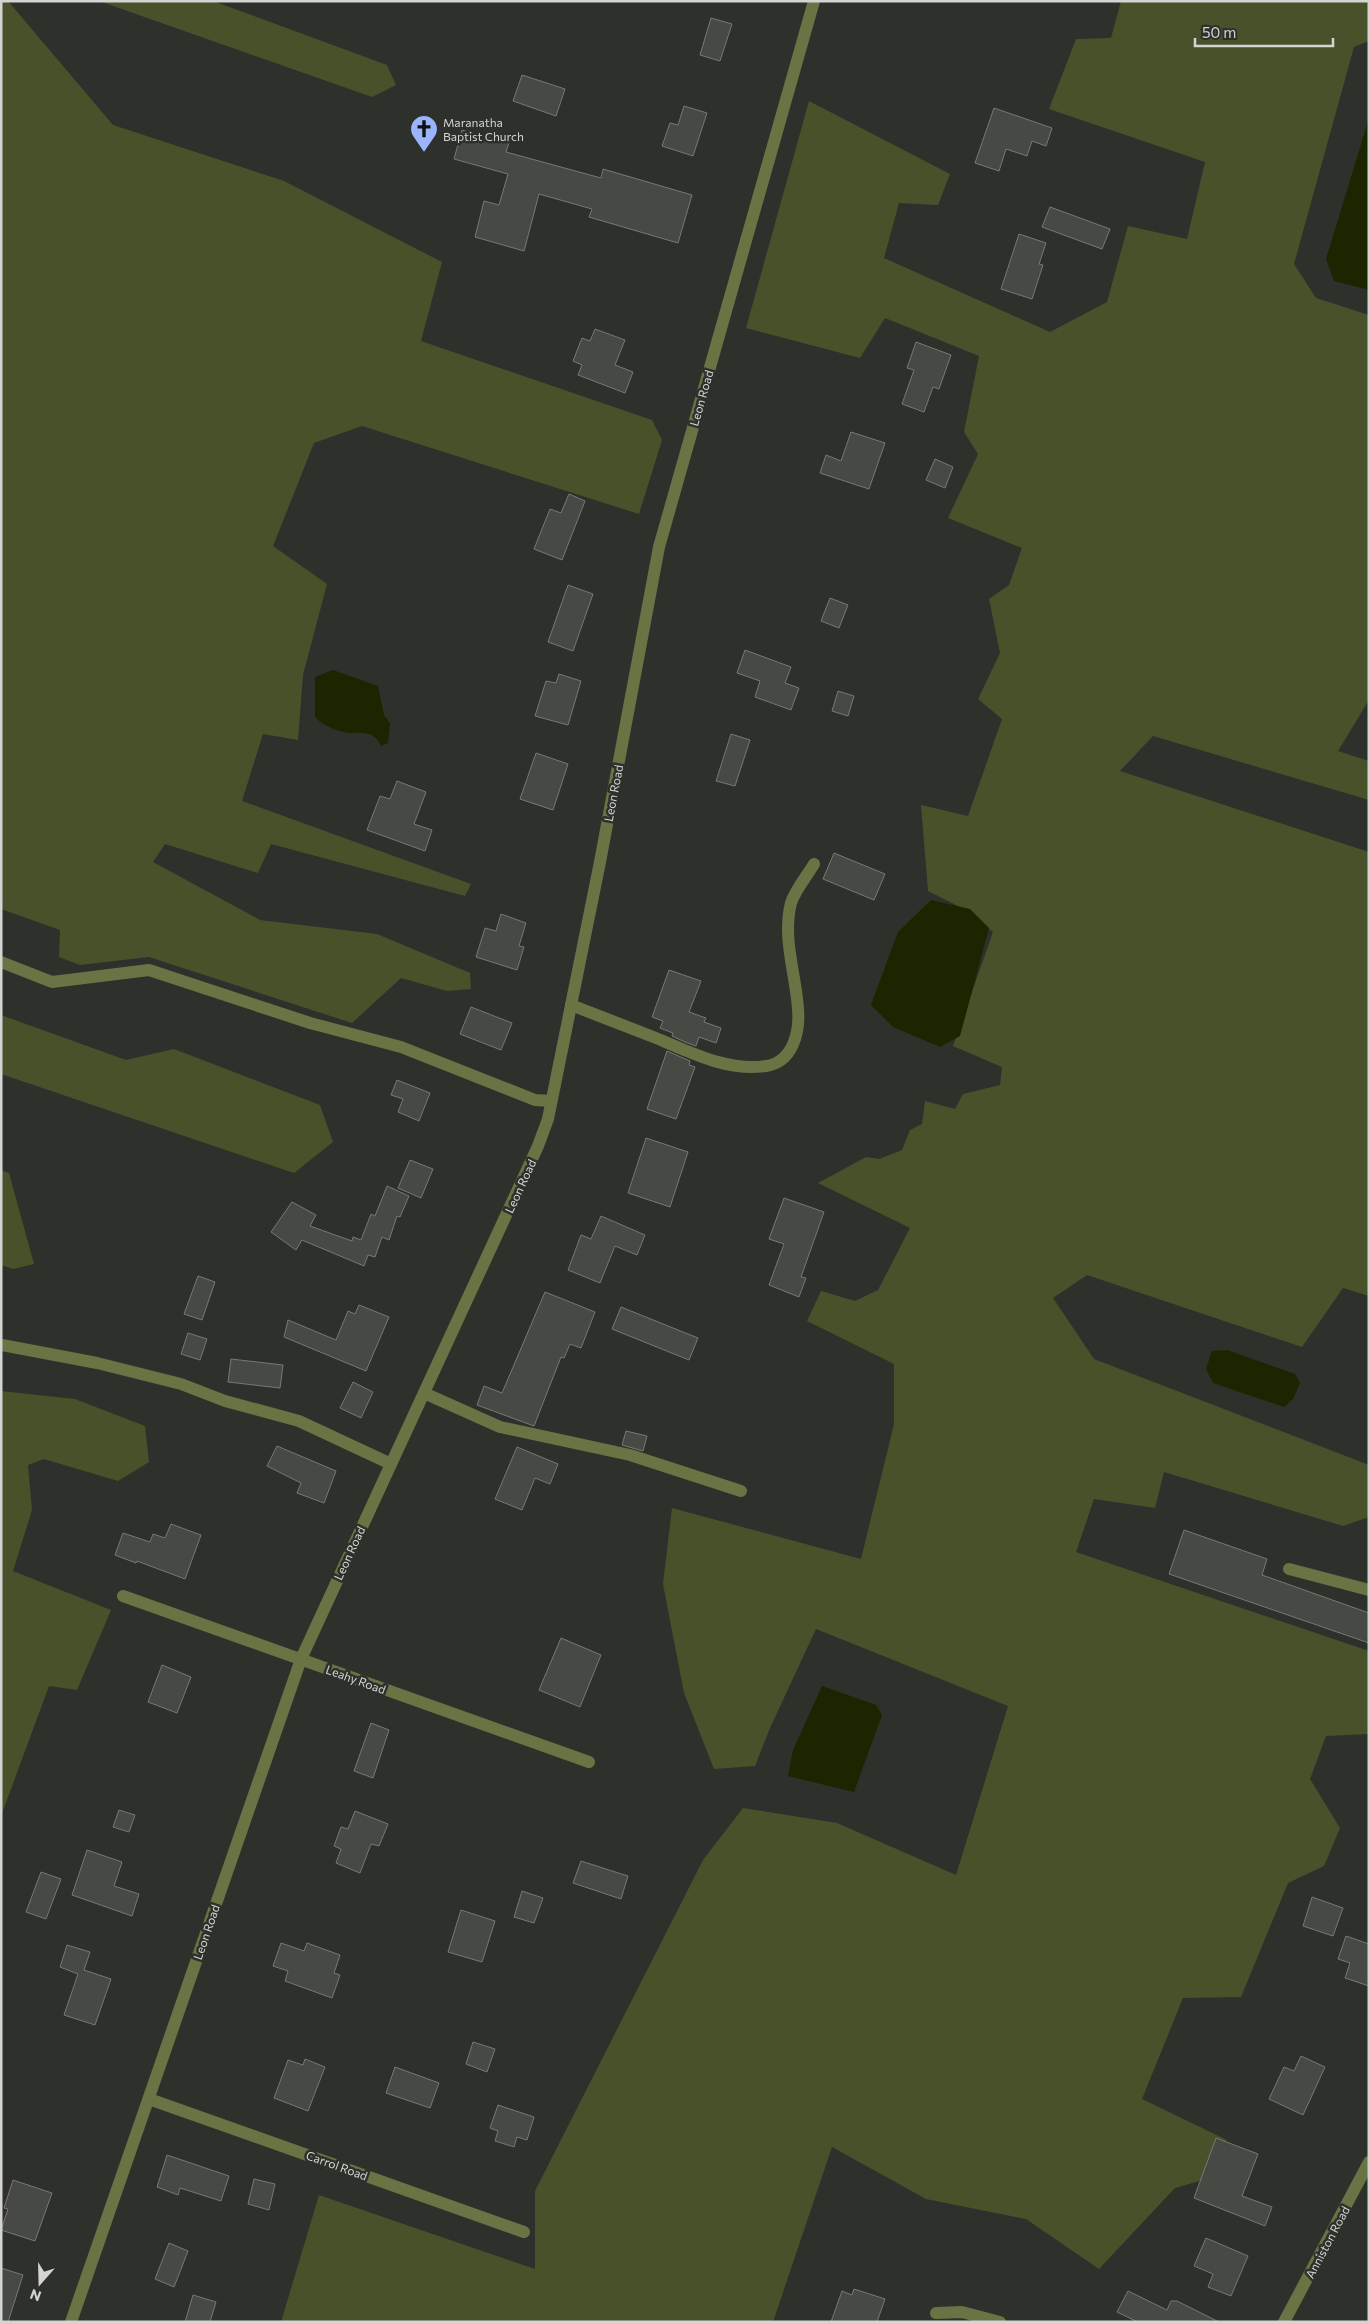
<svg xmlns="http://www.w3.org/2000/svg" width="1370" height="2323" viewBox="0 0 1370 2323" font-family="Commissioner,sans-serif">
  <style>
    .green { fill: #49512b }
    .water { fill: #1d2400 }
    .building { fill: #474944; stroke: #787975 }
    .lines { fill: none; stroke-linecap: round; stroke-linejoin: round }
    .minor { stroke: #697344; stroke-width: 12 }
    .labels { text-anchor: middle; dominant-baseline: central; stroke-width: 5; stroke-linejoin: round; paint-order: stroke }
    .poi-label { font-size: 12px; fill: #d4d4d2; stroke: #2e302c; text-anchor: start }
    .street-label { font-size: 12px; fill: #d4d4d2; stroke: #2e302c }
  </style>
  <rect width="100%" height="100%" fill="#2e302c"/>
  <g class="green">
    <path d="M1,1H8L113,125L284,181L442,262L421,341L652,420L662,440L639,514L362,426L314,443L273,546L327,584L303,675L298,740L263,734L242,801L471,884L465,896L271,844L258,873L165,844L153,862L260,920L377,934L470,973L471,989L447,991L401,978L352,1023L149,957L80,965L59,957L60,930L1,909Z"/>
    <path d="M99,1H213L387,65L396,85L372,97Z"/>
    <path d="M1121,1H1369V41L1354,47L1294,264L1316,298L1369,315V700L1338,751L1369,761V800L1153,736L1120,771L1369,852V1296L1343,1288L1302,1347L1087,1275L1053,1298L1094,1359L1369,1465V1517L1343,1526L1164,1472L1155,1508L1094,1499L1076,1552L1369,1651V1734L1326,1736L1310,1779L1340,1828L1324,1866L1288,1883L1241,1997L1183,1998L1142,2099L1227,2140L1203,2180L1175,2188L1099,2269L1026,2219L926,2199L832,2147L773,2322H281L319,2195L535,2269V2191L703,1860L743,1808L837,1823L956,1875L1008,1706L816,1629L770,1728L755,1766L714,1769L684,1693L663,1584L672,1508L861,1559L894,1424V1364L807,1321L821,1291L855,1301L878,1290L910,1228L818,1183L866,1157L879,1159L902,1150L910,1130L922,1124L925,1101L955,1109L963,1094L1000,1085L1002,1067L953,1046L993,932L966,910L928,891L921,805L968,816L1002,719L978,699L1000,653L989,599L1009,585L1022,548L948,518L978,454L964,432L979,356L885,318L860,358L746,328L809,101L950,174L938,205L899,203L884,258L1050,332L1107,302L1128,226L1187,239L1205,162L1049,109L1076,39L1111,38Z"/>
    <path d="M1,1015L126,1060L174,1049L320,1105L333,1142L294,1173L1,1074Z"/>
    <path d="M1,1170L9,1173L34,1264L13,1269L1,1265Z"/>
    <path d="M1,1391L75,1399L145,1426L149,1462L118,1481L44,1459L28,1465L32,1510L13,1571L111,1610L77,1690L49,1686L1,1816Z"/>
  </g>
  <g class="water">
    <path d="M1369,118V290L1334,281L1326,259Z"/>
    <path d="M333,670L378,686L384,715L390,723L388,743L381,746C374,731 365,733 351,733C338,732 323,726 315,717V677Z"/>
    <path d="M931,900L970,909L989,928L960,1036L940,1047L893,1027L871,1005L898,932Z"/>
    <path d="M1227,1350L1295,1374L1300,1383L1293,1399L1284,1407L1213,1383L1206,1369L1212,1351Z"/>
    <path d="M822,1686L876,1705L882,1715L854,1792L788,1776L793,1750Z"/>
  </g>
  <g class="building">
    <path d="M711,18L732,24L720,61L700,55Z"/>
    <path d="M522,75L565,89L556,116L513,101Z"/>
    <path d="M684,106L707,113L693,156L662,146L670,123L678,125Z"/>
    <path d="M994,108L1052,128L1046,146L1032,141L1027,156L1006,149L999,171L975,163Z"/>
    <path d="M462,130L509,143L506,152L601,178L603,169L692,195L678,243L589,217L592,209L539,194L524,251L475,237L484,201L499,205L508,174L454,159Z"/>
    <path d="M1050,207L1110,229L1102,249L1042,227Z"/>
    <path d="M1019,234L1046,243L1039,264L1043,265L1032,299L1001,289Z"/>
    <path d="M595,329L625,340L615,365L633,372L625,393L578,375L582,365L573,361L582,338L590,341Z"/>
    <path d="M916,342L951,355L939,389L933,387L924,412L902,404L914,370L907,368Z"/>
    <path d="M851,432L885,443L869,489L820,473L826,455L841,461Z"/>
    <path d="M935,459L953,467L945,488L926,480Z"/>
    <path d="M569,494L585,501L562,560L534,549L550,509L561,513Z"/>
    <path d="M568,585L593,594L573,651L548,642Z"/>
    <path d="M830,598L848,605L839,628L821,621Z"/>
    <path d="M745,650L791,667L785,683L799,688L791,710L755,697L760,681L737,673Z"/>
    <path d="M559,674L581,681L568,725L535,716L546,681L556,683Z"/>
    <path d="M838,691L854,696L848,716L832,711Z"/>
    <path d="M731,734L750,740L735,786L716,781Z"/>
    <path d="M536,753L568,764L553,810L520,799Z"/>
    <path d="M397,781L426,792L414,824L432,830L425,851L367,830L380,796L390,799Z"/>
    <path d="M834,853L885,874L874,900L823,879Z"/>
    <path d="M501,914L526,923L519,946L524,947L517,970L476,957L485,928L496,931Z"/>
    <path d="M669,970L701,981L689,1012L706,1018L704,1022L721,1028L716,1043L699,1037L696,1046L685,1042L672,1036L673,1033L660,1028L663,1021L652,1017Z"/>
    <path d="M471,1007L512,1023L501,1050L460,1034Z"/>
    <path d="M667,1051L690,1061L689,1065L695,1067L676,1119L647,1109Z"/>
    <path d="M397,1080L430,1093L419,1121L398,1112L403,1099L391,1095Z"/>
    <path d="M646,1138L688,1152L670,1207L628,1193Z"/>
    <path d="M410,1160L433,1169L421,1198L398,1188Z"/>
    <path d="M387,1186L409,1196L400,1217L397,1216L389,1240L382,1237L375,1257L368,1255L364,1266L302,1240L296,1250L271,1232L292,1202L316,1215L310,1226L352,1241L353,1237L361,1240L371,1214L375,1216Z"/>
    <path d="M784,1198L824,1212L801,1277L806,1278L799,1297L769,1285L784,1244L769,1239Z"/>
    <path d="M601,1216L645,1235L637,1255L615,1246L600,1283L568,1270L581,1235L591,1239Z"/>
    <path d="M198,1276L215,1282L202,1320L184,1314Z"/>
    <path d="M545,1292L595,1312L581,1348L570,1344L564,1358L561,1357L534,1426L477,1405L484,1386L502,1393Z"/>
    <path d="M359,1305L389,1317L366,1371L284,1337L288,1320L336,1340L348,1311L355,1314Z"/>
    <path d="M621,1307L698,1338L689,1360L612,1329Z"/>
    <path d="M188,1333L207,1339L200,1360L181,1354Z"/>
    <path d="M231,1359L283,1365L280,1388L228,1382Z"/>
    <path d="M353,1382L373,1392L361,1418L340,1408Z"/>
    <path d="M626,1431L647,1436L643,1451L622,1445Z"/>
    <path d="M277,1446L336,1471L324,1503L297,1493L301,1483L267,1466Z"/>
    <path d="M517,1447L558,1464L550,1484L535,1478L522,1510L495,1499Z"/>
    <path d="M171,1524L201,1535L185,1579L137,1561L136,1563L115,1555L123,1533L150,1542L153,1534L165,1538Z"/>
    <path d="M1184,1530L1267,1559L1262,1575L1369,1613V1643L1169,1574Z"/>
    <path d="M561,1638L601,1655L580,1707L539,1690Z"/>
    <path d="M162,1665L191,1677L177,1713L148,1702Z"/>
    <path d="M371,1723L389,1730L373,1778L354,1771Z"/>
    <path d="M119,1810L135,1815L129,1832L113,1827Z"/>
    <path d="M355,1811L388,1824L379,1846L371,1844L360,1873L336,1863L341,1849L334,1846L341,1827L348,1829Z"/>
    <path d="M87,1850L122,1862L114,1886L139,1894L132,1916L72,1895Z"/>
    <path d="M581,1861L628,1876L621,1899L573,1883Z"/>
    <path d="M41,1872L61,1879L46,1919L26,1912Z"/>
    <path d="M522,1891L543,1898L534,1923L514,1917Z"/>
    <path d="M1312,1897L1343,1908L1333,1936L1303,1926Z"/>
    <path d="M461,1910L495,1921L482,1962L448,1952Z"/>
    <path d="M1346,1936L1369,1944V1986L1345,1978L1350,1963L1338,1959Z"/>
    <path d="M281,1943L304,1951L307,1943L340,1955L334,1973L340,1975L332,1998L285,1981L288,1971L273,1966Z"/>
    <path d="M67,1945L90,1952L84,1970L111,1979L95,2025L64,2015L78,1974L60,1967Z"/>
    <path d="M473,2042L495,2049L487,2072L466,2064Z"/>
    <path d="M1301,2056L1325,2067L1303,2115L1269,2099L1284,2067L1294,2071Z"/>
    <path d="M305,2059L325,2067L308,2111L274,2098L288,2060L303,2065Z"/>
    <path d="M395,2067L439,2083L430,2108L386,2093Z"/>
    <path d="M498,2105L534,2117L527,2140L517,2137L514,2147L495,2141L498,2131L490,2128Z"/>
    <path d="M1216,2138L1258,2154L1242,2196L1272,2207L1265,2226L1194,2198Z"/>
    <path d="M167,2155L229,2176L221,2201L180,2188L178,2195L157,2187Z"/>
    <path d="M254,2179L275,2184L269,2210L248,2204Z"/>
    <path d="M13,2180L52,2193L35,2241L1,2230L8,2209L4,2208Z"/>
    <path d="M1206,2238L1248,2256L1231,2296L1208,2287L1213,2274L1194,2266Z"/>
    <path d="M169,2243L188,2251L174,2287L155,2279Z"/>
    <path d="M1,2268L23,2275L8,2322H1Z"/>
    <path d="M854,2289L885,2299L877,2322H831L842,2291L852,2295Z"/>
    <path d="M1128,2291L1167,2310L1171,2301H1177L1219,2322H1138L1117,2312Z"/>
    <path d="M193,2295L216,2302L210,2322H185Z"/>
  </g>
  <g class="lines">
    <g class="minor">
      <path d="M1,962L52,982L149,970L310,1023L401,1047L535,1100L551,1101"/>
      <path d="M571,1005C600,1016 628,1027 656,1038C690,1052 728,1072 766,1066C793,1062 800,1032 798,1009C796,975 782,938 791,903C795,890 807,876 814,864"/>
      <path d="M2,1345L97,1363L181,1384L225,1401L299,1421L391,1464"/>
      <path d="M424,1393L500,1427L630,1455L741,1491"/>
      <path d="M1289,1569L1369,1590"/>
      <path d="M123,1596L589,1762"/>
      <path d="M149,2099L524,2232"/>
      <path d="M936,2313L962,2312L1000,2322"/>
      <path d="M71,2322L301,1659L538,1146L548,1119L600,862L659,547L814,1"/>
      <path d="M1284,2322L1369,2162"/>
    </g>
  </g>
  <defs>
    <symbol id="church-pin" viewBox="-11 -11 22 30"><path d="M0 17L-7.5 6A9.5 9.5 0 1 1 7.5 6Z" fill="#9bb5fd" stroke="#2e302c"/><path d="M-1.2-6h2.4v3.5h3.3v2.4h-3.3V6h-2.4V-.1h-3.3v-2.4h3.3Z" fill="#111"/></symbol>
  </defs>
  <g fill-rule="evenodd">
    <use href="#church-pin" x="408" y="113" width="32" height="43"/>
  </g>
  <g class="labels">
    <g class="poi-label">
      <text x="443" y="122">Maranatha<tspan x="443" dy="14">Baptist Church</tspan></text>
    </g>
    <g class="street-label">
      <text transform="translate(701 398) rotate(-74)">Leon Road</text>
      <text transform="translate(613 793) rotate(-79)">Leon Road</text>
      <text transform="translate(520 1186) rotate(-65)">Leon Road</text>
      <text transform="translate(349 1553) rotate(-65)">Leon Road</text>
      <text transform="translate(356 1679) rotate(20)">Leahy Road</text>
      <text transform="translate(206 1932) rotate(-71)">Leon Road</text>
      <text transform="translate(337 2165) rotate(20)">Carrol Road</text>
      <text transform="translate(1327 2242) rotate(-62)">Anniston Road</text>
    </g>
  </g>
  <rect width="1370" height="2323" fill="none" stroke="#d4d4d2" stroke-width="5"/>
  <g transform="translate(40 2283) rotate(200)" stroke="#2e302c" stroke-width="4" paint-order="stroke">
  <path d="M0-4L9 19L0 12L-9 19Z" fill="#d4d4d2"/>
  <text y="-8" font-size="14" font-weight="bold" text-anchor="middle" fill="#d4d4d2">N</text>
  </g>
  <path d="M1195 38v8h138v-8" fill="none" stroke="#d4d4d2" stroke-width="2.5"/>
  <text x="1202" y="38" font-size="15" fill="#d4d4d2" stroke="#2e302c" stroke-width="4" paint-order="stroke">50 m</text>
</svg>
